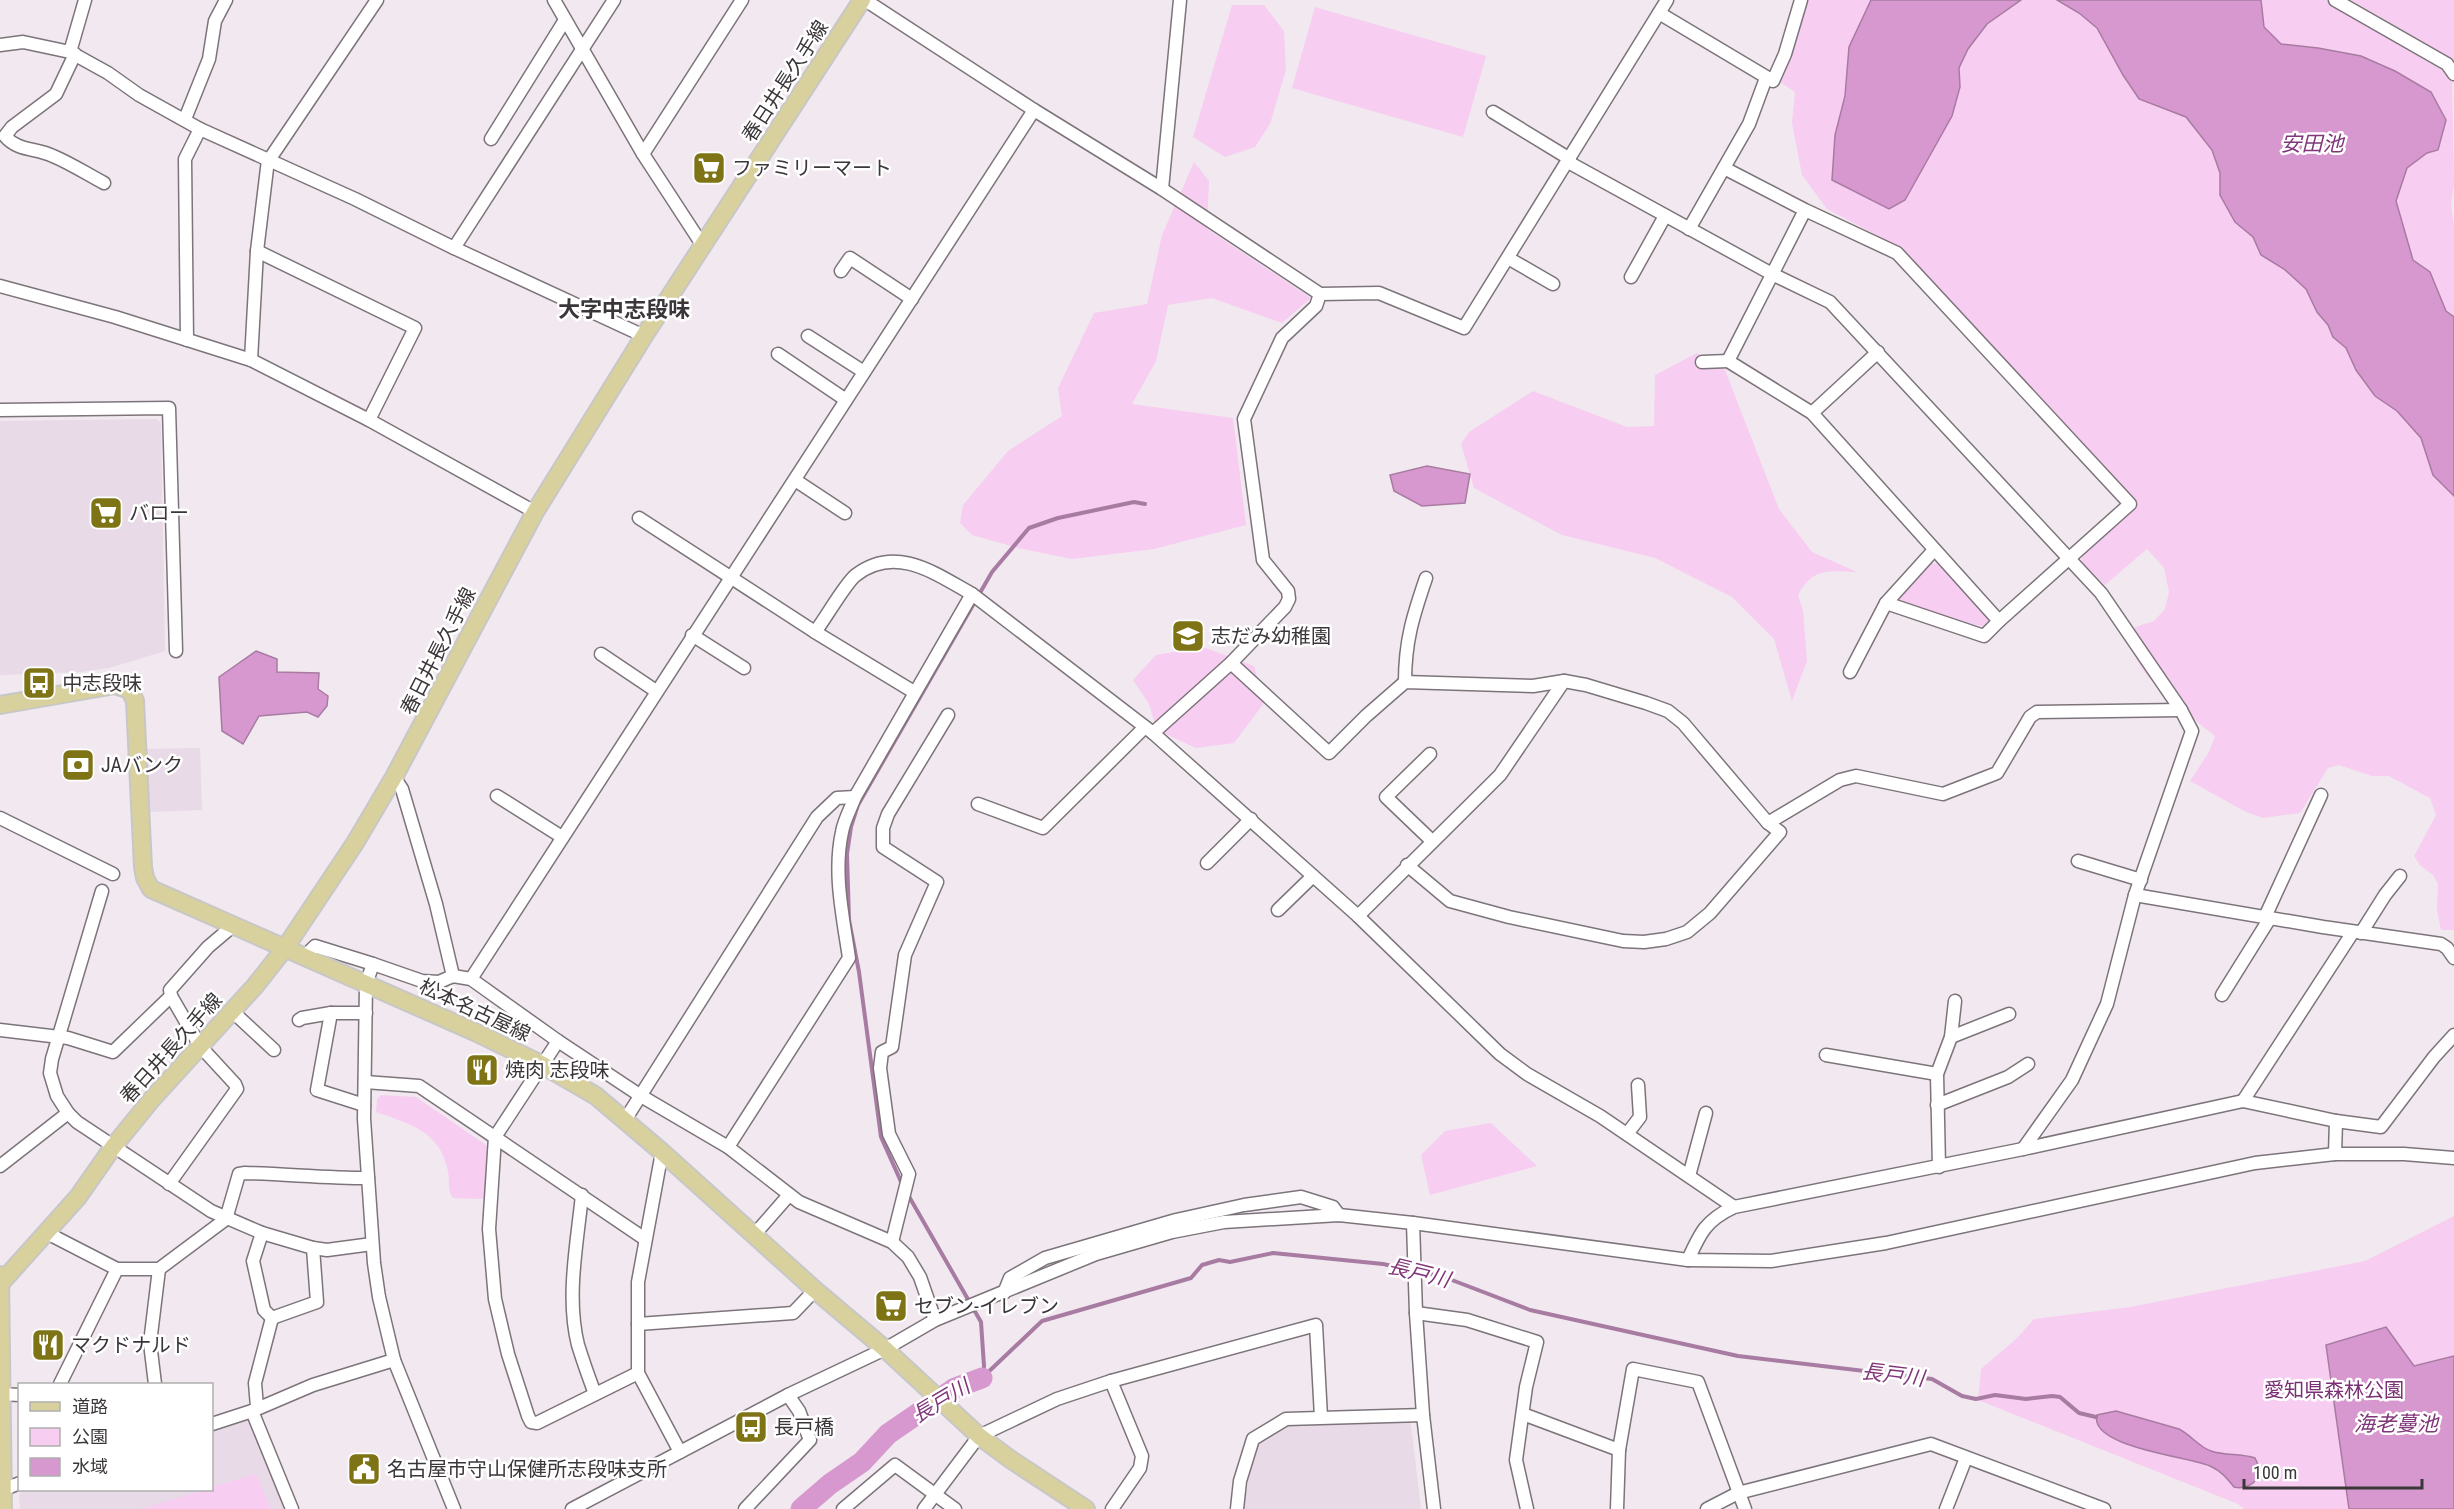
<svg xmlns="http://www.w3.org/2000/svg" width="2454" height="1509" viewBox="0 0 2454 1509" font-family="'Roboto Condensed','Noto Sans JP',sans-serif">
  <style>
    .built { fill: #e8dae6 }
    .green { fill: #f7cdf1 }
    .water { fill: #d798cf; stroke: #a87ba2; stroke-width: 1.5 }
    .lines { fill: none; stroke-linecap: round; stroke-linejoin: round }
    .stream { stroke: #a87ba2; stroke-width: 4 }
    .river { stroke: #d798cf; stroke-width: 21 }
    .minor-casing { stroke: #7c747a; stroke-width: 15 }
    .major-casing { stroke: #c8c7c8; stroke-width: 20 }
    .minor { stroke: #fff; stroke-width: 12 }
    .major { stroke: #d8d19d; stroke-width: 16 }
    .labels { text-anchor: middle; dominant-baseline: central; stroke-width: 5; stroke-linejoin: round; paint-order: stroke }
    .street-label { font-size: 20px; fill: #3a3639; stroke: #fff }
    .poi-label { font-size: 20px; fill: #3a3639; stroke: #fff; text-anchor: start }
    .park-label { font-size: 20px; fill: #7a3074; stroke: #fff }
    .water-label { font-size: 21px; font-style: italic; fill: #80367a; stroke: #fff }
    .quarter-label { font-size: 22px; font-weight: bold; fill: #3a3639; stroke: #fff }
  </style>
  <rect width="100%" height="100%" fill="#f1e9ef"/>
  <g class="built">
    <path d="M157,419L161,424L165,651L109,668L80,672L0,675V421Z"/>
    <path d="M200,748L202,810L147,812L146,749Z"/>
    <path d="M250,1418L287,1509H20L19,1495L22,1490H212V1430Z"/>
    <path d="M1405,1419L1411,1424L1421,1509H1243L1256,1442L1286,1423Z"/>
  </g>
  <g class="green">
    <path d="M1805,0H1871L1849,47L1845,96L1835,135L1832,179L1855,190L1905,200L1930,154L1960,87L1959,68L1968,49L1987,24L2021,0H2057L2079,13L2097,28L2139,99L2186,117L2212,150L2220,173V195L2235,222L2253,237L2261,255L2284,269L2306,289L2317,312L2328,325L2333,337L2346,348L2356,370L2375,396L2397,411L2421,438L2433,475L2454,496V930H2441L2437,910L2438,884L2433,875L2420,865L2414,856L2436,815L2430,798L2389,776H2372L2339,765L2328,768L2300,813L2263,818L2246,812L2190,781L2209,752L2215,736C2191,716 2137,678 2132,646C2131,641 2134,633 2135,627L2154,621L2165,609L2169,592L2164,568L2147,549L2105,585L2082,563V555L2138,503L1899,247L1827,209L1802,175L1792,123L1795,92L1778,81Z"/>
    <path d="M2261,0H2326L2440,69L2452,78L2454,184L2451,205L2454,226V317L2446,311L2430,272L2413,260L2396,201L2407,168L2427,153L2431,92C2409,79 2385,63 2360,56C2334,49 2307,47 2281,45L2264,27Z"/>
    <path d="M2351,0H2454V64L2425,43Z"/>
    <path d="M1232,5H1264L1284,31L1286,70L1270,124L1255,147L1225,157L1193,137Z"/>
    <path d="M1315,7L1486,56L1463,137L1292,88Z"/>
    <path d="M1194,162L1209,181L1207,229L1311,298L1282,323L1212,298L1168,305L1156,361L1132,404L1233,418L1246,525L1154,549L1072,559L1018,548L972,535L960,523L963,505L1008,451L1062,416L1058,388L1094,313L1147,304L1162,235Z"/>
    <path d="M1697,353L1725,370L1779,509L1812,552L1857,572C1829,571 1813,567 1798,595L1803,611L1807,661L1792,701L1774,639L1732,597L1655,558L1562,535L1474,488L1461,444L1469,432L1533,391L1627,427L1654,426L1655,375Z"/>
    <path d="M1931,563L1939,564L1990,618L1985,627L1893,603L1894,599Z"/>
    <path d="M1203,647L1254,666L1264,703L1234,743L1196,748L1157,730L1149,704L1133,680L1156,655Z"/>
    <path d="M381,1095L416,1097L486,1145L488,1148L485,1195L482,1199L453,1198C447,1191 450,1181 448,1171C440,1131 410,1124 376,1112L377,1099Z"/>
    <path d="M1491,1123L1537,1166L1430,1195L1421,1155L1445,1131Z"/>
    <path d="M2454,1216V1509H2244L2238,1504L1978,1400L1981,1369L2016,1339L2034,1319L2130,1307L2365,1261Z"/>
    <path d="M256,1474L271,1509H142L203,1490H212V1487Z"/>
  </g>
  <g class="water">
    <path d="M1871,0H2021L1987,24L1968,49L1959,68L1960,87L1952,116L1905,200L1889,209L1832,180L1835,135L1845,96L1849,47Z"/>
    <path d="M2057,0H2261L2264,27L2281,44L2318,48L2361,56L2395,71L2431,92L2446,120L2438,150L2427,153L2407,168L2396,201L2413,260L2430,272L2446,311L2454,317V496L2433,475L2421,438L2397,411L2375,396L2356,370L2346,348L2333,337L2328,325L2317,312L2306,289L2284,269L2261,255L2253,237L2235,222L2220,195V173L2212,150L2186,117L2139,99L2123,75L2097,28L2079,13Z"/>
    <path d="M1427,466L1470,474L1465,503L1422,506L1394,491L1390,475Z"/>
    <path d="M256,651L277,659V672L319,673L318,689L328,696L327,706L318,717L307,712L259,716L243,744L222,731L219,677Z"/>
    <path d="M2386,1327L2414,1366L2454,1356V1509H2349L2326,1345Z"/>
    <path d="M2116,1411L2179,1429C2191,1435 2200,1448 2211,1451C2226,1456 2240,1453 2255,1458L2261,1471C2257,1483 2246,1490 2234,1487C2226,1477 2221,1471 2210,1466C2191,1457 2088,1447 2097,1415Z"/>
  </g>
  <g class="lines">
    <g class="stream">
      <path d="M902,1184L881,1137L859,972L849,920L847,854L851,827L858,805L992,572L1029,528L1058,518L1134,502L1145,504"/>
      <path d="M907,1193L981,1322L984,1366L983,1375"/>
      <path d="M982,1378L1042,1321L1191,1278L1202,1265L1219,1260L1230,1262L1273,1253L1383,1264L1444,1277L1530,1310L1738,1356L1932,1379L1962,1396L1976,1399L1995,1395L2026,1399L2052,1396L2060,1397L2079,1413L2096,1417"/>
    </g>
    <path class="river" d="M801,1509L830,1484L862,1462L888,1434L955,1388L982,1378"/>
    <defs>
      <g id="minor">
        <path d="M554,0L643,154L703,246"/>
        <path d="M865,0L1034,110L1162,189L1320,294L1379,293L1464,328L1667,0"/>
        <path d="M2335,0L2447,64L2454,74"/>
        <path d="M1659,13L1773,81L1785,54L1801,0"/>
        <path d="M0,45L23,42L70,52L108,73L139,95L200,129L355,199L454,248L644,336"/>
        <path d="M70,52L85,0"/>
        <path d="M75,54L56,94L12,127L5,136C17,151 36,148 53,156C70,163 87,174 104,183"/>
        <path d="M1493,112L1570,159"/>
        <path d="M185,119L209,59L215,21L226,0"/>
        <path d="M491,139L565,20"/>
        <path d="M643,154L742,0"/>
        <path d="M269,160L377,0"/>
        <path d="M1568,162L1772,274L1830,302L2101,593L2181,710L2192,731L2135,895L2107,1004L2072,1080L2023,1149"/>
        <path d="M1724,168L1805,210L1897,253L2130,504L1999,621L1812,413L1728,361L1805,210"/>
        <path d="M1162,189L1180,0"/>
        <path d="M1689,229L1749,124L1766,78"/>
        <path d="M454,248L614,0"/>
        <path d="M257,251L415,328L369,420"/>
        <path d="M1508,258L1553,284"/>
        <path d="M841,271L850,258L912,299"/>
        <path d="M1631,277L1665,216"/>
        <path d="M0,286L115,317L251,360L369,420L535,512"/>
        <path d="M808,336L864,372"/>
        <path d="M187,340L185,159L200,129"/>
        <path d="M778,354L846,400"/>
        <path d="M251,360L257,251L268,160"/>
        <path d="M1702,362L1728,361"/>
        <path d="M0,410L169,408L176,651"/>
        <path d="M1812,413L1878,352"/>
        <path d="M795,480L845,513"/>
        <path d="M639,518L815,632L914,692"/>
        <path d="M1886,603L1984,636L1999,621"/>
        <path d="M815,632C824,621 846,582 856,575C896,544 936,574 972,594"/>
        <path d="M692,635L744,668"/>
        <path d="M601,654L656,691"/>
        <path d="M1231,663L1329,753L1366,716L1405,682L1533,686L1564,681L1586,685L1646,703L1668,711L1683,723L1768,823L1780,832L1710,913L1687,932L1666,939L1644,942L1623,941L1509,917L1450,901L1407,865"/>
        <path d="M1850,672L1886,603L1934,550"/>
        <path d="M1405,682C1405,641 1413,616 1426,578"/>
        <path d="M1153,733L1231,663L1285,607L1289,599L1288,591L1263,560L1244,419L1282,338L1316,306L1320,294"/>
        <path d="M1430,754L1386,797L1432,841"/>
        <path d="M394,777L402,789L436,904L453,976"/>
        <path d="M497,796L562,837"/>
        <path d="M978,804L1043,828L1145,727"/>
        <path d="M0,818L113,874"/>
        <path d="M1768,823L1840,780L1856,776L1943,794L1997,773L2030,717L2037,712L2181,710"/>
        <path d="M2078,861L2141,880"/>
        <path d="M1207,863L1251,819"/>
        <path d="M102,891L52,1059L50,1073L57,1096L68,1113L77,1122L211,1211L262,1233L313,1248L327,1250L372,1244"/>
        <path d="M2135,895L2323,927L2441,944L2447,948L2454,958"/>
        <path d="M1278,910L1313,876"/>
        <path d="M1358,916L1500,775L1564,681"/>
        <path d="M2265,917L2321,795"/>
        <path d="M2361,933L2385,895L2400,876"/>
        <path d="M305,956L315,946L373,964"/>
        <path d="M471,979L1034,110"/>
        <path d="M2222,995L2270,918"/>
        <path d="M232,1011L274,1050"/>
        <path d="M299,1020L302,1018L331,1013"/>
        <path d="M0,1030L68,1038L113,1052L171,996L170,990L208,947L234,925"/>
        <path d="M1951,1037L2009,1014"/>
        <path d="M558,1041L495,1137L489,1229L495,1299L508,1354L528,1416L531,1422L537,1423L638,1373"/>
        <path d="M1826,1055L1937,1074"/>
        <path d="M365,1082L419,1086L645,1239"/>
        <path d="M2243,1101L2353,932"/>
        <path d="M364,1105L317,1090L331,1013H366"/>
        <path d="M1937,1105L2008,1077L2028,1064"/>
        <path d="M625,1120L817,817L837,798L855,797"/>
        <path d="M2336,1121L2381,1127L2434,1057L2454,1035"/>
        <path d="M1627,1134L1640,1117L1638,1085"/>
        <path d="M728,1147L849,958C843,917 833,873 842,832C844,820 851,808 855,797L972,594L1153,733L1358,916L1500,1054L1527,1074L1600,1116L1734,1207"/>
        <path d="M662,1152L638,1282V1373L680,1452"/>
        <path d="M0,1166L68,1113"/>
        <path d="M1939,1167L1937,1074L1951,1037L1955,1001"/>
        <path d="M1689,1176L1706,1113"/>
        <path d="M169,1184L237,1089L235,1084L200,1046L171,996"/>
        <path d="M582,1195C577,1244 566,1297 578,1345C583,1361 589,1378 595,1394"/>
        <path d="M1413,1223L1416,1313L1423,1415L1434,1509"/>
        <path d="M47,1233L117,1269H159L226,1219L239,1174L245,1173C286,1174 327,1178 368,1178"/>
        <path d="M262,1233L253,1261L264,1310L272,1318"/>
        <path d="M754,1235L789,1195"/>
        <path d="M892,1242L909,1174L889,1134L880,1068L882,1052L892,1047L905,955L937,882L883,847V828L888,814L948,715"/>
        <path d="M1688,1260C1700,1233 1706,1220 1734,1207L2023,1149L2243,1101L2336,1121L2335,1154"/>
        <path d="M1004,1293L1010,1278L1045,1258L1176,1220L1244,1205L1301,1197L1333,1207L1339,1215"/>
        <path d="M1416,1313L1467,1320L1537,1342L1526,1387L1516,1460L1527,1509"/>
        <path d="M638,1324L793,1313L815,1290"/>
        <path d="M1111,1381L1142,1456L1140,1468L1112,1509"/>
        <path d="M60,1384L117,1269"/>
        <path d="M155,1384L150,1343L159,1269"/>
        <path d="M0,1394L20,1395"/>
        <path d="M257,1407L255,1383L272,1318L317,1302L313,1248"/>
        <path d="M252,1411L292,1509"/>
        <path d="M1523,1414L1619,1450"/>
        <path d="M212,1424L252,1411L313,1385L394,1360"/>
        <path d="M2,1490L20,1483"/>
        <path d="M454,1509L394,1360L379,1297L374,1263L364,1119L366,984L373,964L422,981L439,982L453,976L471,979L558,1041L641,1096L728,1147L799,1202L892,1242L908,1257L920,1277L935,1320"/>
        <path d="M572,1509L788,1395L885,1349L935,1320L1096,1254L1172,1232L1224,1222L1339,1215L1413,1223L1688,1260L1771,1261L1886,1243L2255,1163L2335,1154H2404L2454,1158"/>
        <path d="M745,1509L810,1440L799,1411L788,1395"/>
        <path d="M843,1509L895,1465L955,1509"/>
        <path d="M924,1509L979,1436L1057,1399L1111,1381L1316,1325L1321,1417"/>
        <path d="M1237,1509L1240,1481L1253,1439L1286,1419L1423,1415"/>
        <path d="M1617,1509L1619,1450L1633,1369L1698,1382L1745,1509"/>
        <path d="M1707,1509L1738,1493L1931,1444L2104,1509"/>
        <path d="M1946,1509L1966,1458"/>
      </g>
      <g id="major">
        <path d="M0,705L115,685L130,690L135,701L143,867L145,878L151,889L475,1032L541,1064L596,1096L662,1152L815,1290L885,1349L979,1436L1010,1459L1086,1509"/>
        <path d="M0,1275L3,1509"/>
        <path d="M0,1284L78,1197L113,1147L152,1099L255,986L285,948L355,843L394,777L535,512L644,336L862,0"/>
      </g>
    </defs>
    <use href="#minor" class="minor-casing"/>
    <use href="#major" class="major-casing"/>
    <use href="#minor" class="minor"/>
    <use href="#major" class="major"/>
  </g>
  <defs>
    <symbol id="supermarket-square" viewBox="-11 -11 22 22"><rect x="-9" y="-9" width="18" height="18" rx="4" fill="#7e7416" stroke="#fff"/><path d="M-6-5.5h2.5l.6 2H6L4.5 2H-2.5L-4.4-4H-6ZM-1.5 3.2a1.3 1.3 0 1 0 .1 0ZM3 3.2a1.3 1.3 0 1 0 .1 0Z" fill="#fff"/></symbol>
    <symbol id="school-square" viewBox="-11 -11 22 22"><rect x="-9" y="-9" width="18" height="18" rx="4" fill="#7e7416" stroke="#fff"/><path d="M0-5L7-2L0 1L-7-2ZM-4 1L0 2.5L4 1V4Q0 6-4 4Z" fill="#fff"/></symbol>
    <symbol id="bus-square" viewBox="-11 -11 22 22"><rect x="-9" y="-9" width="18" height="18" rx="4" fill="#7e7416" stroke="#fff"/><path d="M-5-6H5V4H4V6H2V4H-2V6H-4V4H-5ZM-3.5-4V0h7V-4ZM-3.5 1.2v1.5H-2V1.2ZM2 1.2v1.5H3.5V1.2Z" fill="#fff"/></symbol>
    <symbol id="bank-square" viewBox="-11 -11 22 22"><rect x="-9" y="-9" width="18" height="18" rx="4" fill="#7e7416" stroke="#fff"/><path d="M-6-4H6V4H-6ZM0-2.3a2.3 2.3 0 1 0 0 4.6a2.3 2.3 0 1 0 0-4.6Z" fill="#fff"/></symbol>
    <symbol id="restaurant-square" viewBox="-11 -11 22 22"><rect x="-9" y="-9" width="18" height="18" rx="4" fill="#7e7416" stroke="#fff"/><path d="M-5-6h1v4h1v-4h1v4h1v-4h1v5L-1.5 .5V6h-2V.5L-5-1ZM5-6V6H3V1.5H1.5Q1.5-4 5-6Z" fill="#fff"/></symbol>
    <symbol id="civic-square" viewBox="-11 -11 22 22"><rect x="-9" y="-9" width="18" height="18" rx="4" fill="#7e7416" stroke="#fff"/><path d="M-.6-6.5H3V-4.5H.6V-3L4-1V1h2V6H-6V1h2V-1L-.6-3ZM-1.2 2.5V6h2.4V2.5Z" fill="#fff"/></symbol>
  </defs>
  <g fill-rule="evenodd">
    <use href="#supermarket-square" x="690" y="149" width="38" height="38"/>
    <use href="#supermarket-square" x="87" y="494" width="38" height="38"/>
    <use href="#school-square" x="1169" y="617" width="38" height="38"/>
    <use href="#bus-square" x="20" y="664" width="38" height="38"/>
    <use href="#bank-square" x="59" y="746" width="38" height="38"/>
    <use href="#restaurant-square" x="463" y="1051" width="38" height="38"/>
    <use href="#supermarket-square" x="872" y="1287" width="38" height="38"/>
    <use href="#restaurant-square" x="29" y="1326" width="38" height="38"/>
    <use href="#bus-square" x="732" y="1408" width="38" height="38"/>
    <use href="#civic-square" x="345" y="1450" width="38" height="38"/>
  </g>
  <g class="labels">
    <g class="street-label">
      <text transform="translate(785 81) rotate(-57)">春日井長久手線</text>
      <text transform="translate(438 651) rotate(-63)">春日井長久手線</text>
      <text transform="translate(475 1010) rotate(25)">松本名古屋線</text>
      <text transform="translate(171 1048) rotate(-48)">春日井長久手線</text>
    </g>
    <g class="poi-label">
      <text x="732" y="168">ファミリーマート</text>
      <text x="129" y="513">バロー</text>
      <text x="1211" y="636">志だみ幼稚園</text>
      <text x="62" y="683">中志段味</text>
      <text x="101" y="765">JAバンク</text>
      <text x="505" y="1070">焼肉 志段味</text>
      <text x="914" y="1306">セブン-イレブン</text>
      <text x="71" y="1345">マクドナルド</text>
      <text x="774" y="1427">長戸橋</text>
      <text x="387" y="1469">名古屋市守山保健所志段味支所</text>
    </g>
    <g class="park-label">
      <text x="2334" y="1390">愛知県森林公園</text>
    </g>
    <g class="water-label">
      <text x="2312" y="144">安田池</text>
      <text transform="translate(1419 1273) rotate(14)">長戸川</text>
      <text transform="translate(1893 1375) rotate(7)">長戸川</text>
      <text transform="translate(941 1401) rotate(-31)">長戸川</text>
      <text x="2396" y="1424">海老蔓池</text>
    </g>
    <g class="quarter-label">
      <text x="624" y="309">大字中志段味</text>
    </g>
  </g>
  <rect x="18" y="1383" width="195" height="108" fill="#ffffff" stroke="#b0afb0" stroke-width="1.5"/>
  <rect x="30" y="1402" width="30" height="9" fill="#d8d19d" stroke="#b0afb0" stroke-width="1.5"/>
  <text x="72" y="1413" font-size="18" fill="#3a3639">道路</text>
  <rect x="30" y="1428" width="30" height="18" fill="#f7cdf1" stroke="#b0afb0" stroke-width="1.5"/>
  <text x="72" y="1443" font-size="18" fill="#3a3639">公園</text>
  <rect x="30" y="1458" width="30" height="18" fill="#d798cf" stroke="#b0afb0" stroke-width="1.5"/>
  <text x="72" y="1473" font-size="18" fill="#3a3639">水域</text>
  <path d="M2244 1479v9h178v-9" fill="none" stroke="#3a3639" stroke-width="3"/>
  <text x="2253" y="1479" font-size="18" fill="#3a3639" stroke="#ffffff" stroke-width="4.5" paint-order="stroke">100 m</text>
</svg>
